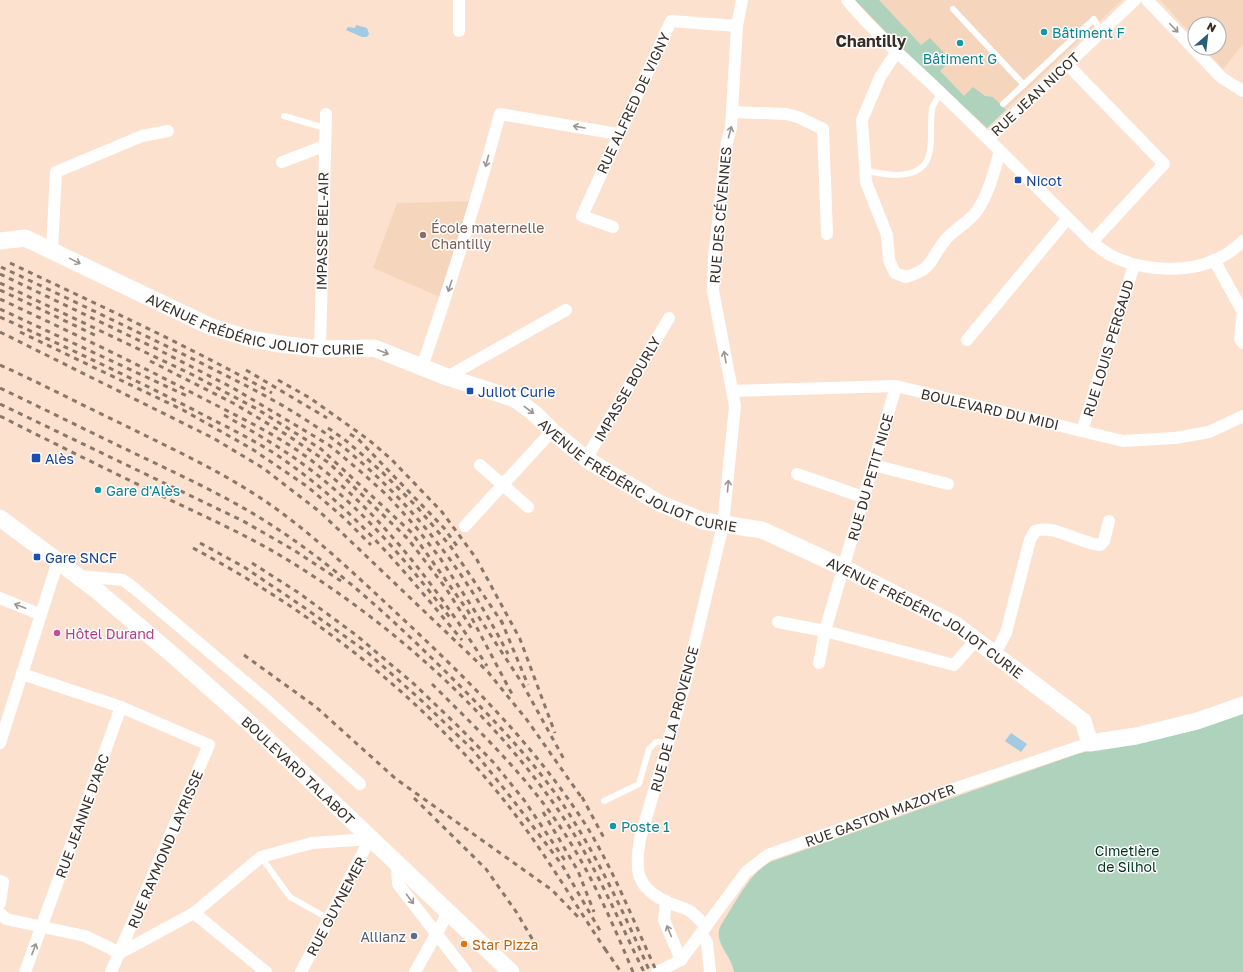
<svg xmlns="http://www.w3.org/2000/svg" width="1243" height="972" viewBox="0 0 1243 972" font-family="'Golos Text',sans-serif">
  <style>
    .built { fill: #f6d5bd }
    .green { fill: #aed2bc }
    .water { fill: #a2cae0 }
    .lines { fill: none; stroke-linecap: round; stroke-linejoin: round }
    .lane { stroke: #fff; stroke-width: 6 }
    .street { stroke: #fff; stroke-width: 12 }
    .secondary { stroke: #fff; stroke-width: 17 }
    .rail { stroke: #88776a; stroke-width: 3; stroke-dasharray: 5 5; stroke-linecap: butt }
    .oneway { stroke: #9c9692 }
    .culture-dot { fill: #0f9aa8; stroke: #fff; stroke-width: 1.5 }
    .transit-dot { fill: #1a4fb4; stroke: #fff; stroke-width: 1.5 }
    .education-dot { fill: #8d6e63; stroke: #fff; stroke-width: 1.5 }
    .hotel-dot { fill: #d1479c; stroke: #fff; stroke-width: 1.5 }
    .service-dot { fill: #5c6f8a; stroke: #fff; stroke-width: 1.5 }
    .food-dot { fill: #e8710a; stroke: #fff; stroke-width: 1.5 }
    .labels { text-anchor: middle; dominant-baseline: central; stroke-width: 3; stroke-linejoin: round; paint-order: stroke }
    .culture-label { font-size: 14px; fill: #0d838f; stroke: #fff; text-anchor: start }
    .street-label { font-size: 14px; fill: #382e26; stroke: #fff }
    .transit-label { font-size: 14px; fill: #164399; stroke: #fff; text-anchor: start }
    .education-label { font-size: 14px; fill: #785e54; stroke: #fff; text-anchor: start }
    .hotel-label { font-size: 14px; fill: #b23c85; stroke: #fff; text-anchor: start }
    .park-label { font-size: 14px; fill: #00331d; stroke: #fff }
    .service-label { font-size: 14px; fill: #4e5e75; stroke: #fff; text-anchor: end }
    .food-label { font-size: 14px; fill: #c56008; stroke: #fff; text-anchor: start }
    .quarter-label { font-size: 16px; font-weight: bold; fill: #382e26; stroke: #fff }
  </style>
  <rect width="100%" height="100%" fill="#fce1ce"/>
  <g class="built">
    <path d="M855,0H1122L987,128Z"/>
    <path d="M1160,0H1243V44L1223,69L1204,48H1219V24H1195V38Z"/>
    <path d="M472,201L440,297L373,268L397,203Z"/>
  </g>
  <g class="green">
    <path d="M855,0H879L921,45L930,38L951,60L940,71L964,96L973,87L985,96L993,97L1006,110L987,128L906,53Z"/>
    <path d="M1243,713V972H734C732,955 712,942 721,925C735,904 748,875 770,862L1077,754Z"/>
  </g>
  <g class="water">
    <path d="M356,25L367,28L369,34L367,37H362L346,30L348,27L355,28Z"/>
    <path d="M1011,733L1027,744L1021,752L1005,741Z"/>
  </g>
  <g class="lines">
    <g class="lane">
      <path d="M953,9L1024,85"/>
      <path d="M1003,104L1094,19L1101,32"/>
      <path d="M284,116L325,128"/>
      <path d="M865,171C875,172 886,175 896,175C941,174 928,140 932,109C933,104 938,98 941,93"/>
      <path d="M604,801L639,784L649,749L656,742H668"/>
      <path d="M261,857L290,897L329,919"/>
    </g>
    <g class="street">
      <path d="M459,0V31"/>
      <path d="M847,0C876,35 910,63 942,94C993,143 1042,193 1092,242C1099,247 1105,253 1112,256C1144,272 1192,274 1223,256C1230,253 1237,246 1243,241"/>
      <path d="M1147,0L1222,78L1243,91"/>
      <path d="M896,53L880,77L862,120L866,182L887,235L889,260L895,273L906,277C936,268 929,258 947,238C955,229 969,222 977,211C989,193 994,172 1000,151"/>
      <path d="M1067,64L1164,164L1092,242"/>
      <path d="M733,112L786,114L798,117L823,129L827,234"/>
      <path d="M988,139L1135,0"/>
      <path d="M282,162L324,146"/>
      <path d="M613,227L582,216L671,21L737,26"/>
      <path d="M52,250L56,172L142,136L168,131"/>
      <path d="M1214,260L1243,312L1240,339L1243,343"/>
      <path d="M967,340L1068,218"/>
      <path d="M320,349L326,114"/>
      <path d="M422,367C451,283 477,199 500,114L618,134"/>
      <path d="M447,377L566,310"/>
      <path d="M732,391L896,386L1123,441L1175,438L1209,432L1243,416"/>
      <path d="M1082,431L1134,265"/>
      <path d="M586,459L669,318"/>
      <path d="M480,465L528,507"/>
      <path d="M873,465L948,484"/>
      <path d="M797,474L863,497"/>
      <path d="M465,526L552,431"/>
      <path d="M79,576L123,580L135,589L263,697L360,784"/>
      <path d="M0,598L39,614"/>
      <path d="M778,622L825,631L954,665L976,640"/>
      <path d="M995,654L1006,633L1030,540L1035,531C1055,524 1078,543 1100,545L1104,541L1109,521"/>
      <path d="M819,663L825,631L896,386"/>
      <path d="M22,674L121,707L209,745L111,972"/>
      <path d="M0,743L58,561"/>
      <path d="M397,864L398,884L466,972"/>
      <path d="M0,881L3,882L0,903"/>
      <path d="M666,901L664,920L681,960"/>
      <path d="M0,913L6,919L85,936L120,953L194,913L261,857L312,843L370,839L301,972"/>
      <path d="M194,913L266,972"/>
      <path d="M706,927C701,921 695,914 688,910C680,906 672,905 665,901C635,886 635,869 640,839L685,684L723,525L735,406L713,291L714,257L727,142L731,128L737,26L742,0"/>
      <path d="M702,934L707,943L710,972"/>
      <path d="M25,972L121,707"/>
      <path d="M415,972L448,913"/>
      <path d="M657,972L681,960L746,872L768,855L936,795L1090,743"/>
    </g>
    <g class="secondary">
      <path id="s1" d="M0,241L25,238L209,326L251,339L280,344L320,349L374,348L447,377L515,399L534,413L552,431L586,459L659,503L703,521L762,530L844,568L956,625L1083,721L1090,743L1136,736L1197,721L1243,705"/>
      <path id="s2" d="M0,518L95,589L174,656L255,728L511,972"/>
    </g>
    <g class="rail">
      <path d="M10,263C98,305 187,345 272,393"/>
      <path d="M1,267C67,298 134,330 199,362C245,385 293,408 333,439C408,497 465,570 508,654"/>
      <path d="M0,274L157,349L233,388L329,445L360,471L388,496L415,526L440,558L522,683L565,761"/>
      <path d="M0,283L193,375L257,409L321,449L412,533L468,611L512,694"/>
      <path d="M0,290L99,337"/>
      <path d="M0,299C68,331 136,363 202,398C241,418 282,437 316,464C386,519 439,591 487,666"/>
      <path d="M0,309L187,396"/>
      <path d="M0,317C66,347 132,378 196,411C228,428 262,443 291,465C357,512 410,578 462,640"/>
      <path d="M0,332L213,438L263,468L320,512L488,672L527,720L584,801"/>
      <path d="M20,332L183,410L252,449L308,487L344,518L371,545"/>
      <path d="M150,361L233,403L287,435L329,463L408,539L445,587L472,629"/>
      <path d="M0,365C40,383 80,404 120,423C168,447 217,469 262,499C307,529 348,568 388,605C461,673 533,742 587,827C614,871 633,920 655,968"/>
      <path d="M246,370L327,418"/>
      <path d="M278,380L310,398L369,440L392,460L442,512L476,558L520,639L555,733"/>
      <path d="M0,388C46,410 92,433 138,455C180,475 223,495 262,519C331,562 389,616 446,672C486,712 527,753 560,800C596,853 624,913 650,972"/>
      <path d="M0,404L243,521L292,549L341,581"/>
      <path d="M224,415C252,431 280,447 307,467C363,509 409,564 451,619"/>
      <path d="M0,416C55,444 110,471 166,498C208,518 251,537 291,562C395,626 497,718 565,820C596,867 619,921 644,972"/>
      <path d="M328,428L344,439L381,471L417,507L451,547L503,624"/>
      <path d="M350,434L358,439L444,528L457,546"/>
      <path d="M200,543L244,567L302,606L367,652L422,701L473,750L513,800L562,865L602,934"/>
      <path d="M193,548C313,612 423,697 507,804C544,851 574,903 607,952"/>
      <path d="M252,563L299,593L356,635L414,684L461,729L494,763L524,800L566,862"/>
      <path d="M501,620L528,685"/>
      <path d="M244,655L316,707L396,779L552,890L581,920"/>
      <path d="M432,684C478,730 527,776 563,831C592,875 613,924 633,972"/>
      <path d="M582,797L604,838"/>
      <path d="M414,798L486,869L517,913L534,942"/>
      <path d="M543,812L578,871L594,912"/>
      <path d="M605,949L621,972"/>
    </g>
  </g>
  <defs><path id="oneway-shaft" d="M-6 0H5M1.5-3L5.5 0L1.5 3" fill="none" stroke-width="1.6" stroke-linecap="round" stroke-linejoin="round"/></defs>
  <g class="oneway">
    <use href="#oneway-shaft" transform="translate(1174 28) rotate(46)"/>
    <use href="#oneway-shaft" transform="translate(579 127) rotate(-170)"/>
    <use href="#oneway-shaft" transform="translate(730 132) rotate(-75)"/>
    <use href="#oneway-shaft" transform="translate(487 161) rotate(105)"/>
    <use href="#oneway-shaft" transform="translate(75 261) rotate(26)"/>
    <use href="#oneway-shaft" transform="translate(450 286) rotate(108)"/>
    <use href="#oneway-shaft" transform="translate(383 352) rotate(21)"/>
    <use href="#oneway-shaft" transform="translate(725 357) rotate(-100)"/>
    <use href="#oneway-shaft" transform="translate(529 410) rotate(37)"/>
    <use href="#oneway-shaft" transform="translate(728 486) rotate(-85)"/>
    <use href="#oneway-shaft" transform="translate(20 606) rotate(-159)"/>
    <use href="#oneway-shaft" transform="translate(410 899) rotate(53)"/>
    <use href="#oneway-shaft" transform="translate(669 931) rotate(-113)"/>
    <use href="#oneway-shaft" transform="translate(34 949) rotate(-69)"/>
  </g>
  <g class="culture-dot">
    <circle cx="1044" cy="32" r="4"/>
    <circle cx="960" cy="43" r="4"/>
    <circle cx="98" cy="490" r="4"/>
    <circle cx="613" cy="826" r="4"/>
  </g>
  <g class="transit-dot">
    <rect x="1014" y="176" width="8" height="8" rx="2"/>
    <rect x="466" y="387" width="8" height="8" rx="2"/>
    <rect x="31" y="453" width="10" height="10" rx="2"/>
    <rect x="33" y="553" width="8" height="8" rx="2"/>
  </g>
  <circle class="education-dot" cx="423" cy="235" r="4"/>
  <circle class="hotel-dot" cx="57" cy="633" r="4"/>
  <circle class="service-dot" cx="414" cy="936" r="4"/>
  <circle class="food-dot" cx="464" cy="944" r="4"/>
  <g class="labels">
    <g class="culture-label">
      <text x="1052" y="32">Bâtiment F</text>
      <text x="960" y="58" text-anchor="middle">Bâtiment G</text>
      <text x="106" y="490">Gare d'Alès</text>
      <text x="621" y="826">Poste 1</text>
    </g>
    <g class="street-label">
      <text transform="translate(1035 94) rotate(-43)">RUE JEAN NICOT</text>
      <text transform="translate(633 103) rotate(-65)">RUE ALFRED DE VIGNY</text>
      <text transform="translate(720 215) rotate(-85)">RUE DES CÉVENNES</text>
      <text transform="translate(322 231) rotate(-89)">IMPASSE BEL-AIR</text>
      <text stroke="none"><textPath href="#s1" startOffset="274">AVENUE FRÉDÉRIC JOLIOT CURIE</textPath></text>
      <text transform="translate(1108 348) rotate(-73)">RUE LOUIS PERGAUD</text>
      <text transform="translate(627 389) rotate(-60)">IMPASSE BOURLY</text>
      <text transform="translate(990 409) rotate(13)">BOULEVARD DU MIDI</text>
      <text stroke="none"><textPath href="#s1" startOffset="694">AVENUE FRÉDÉRIC JOLIOT CURIE</textPath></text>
      <text transform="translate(870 477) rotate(-74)">RUE DU PETIT NICE</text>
      <text stroke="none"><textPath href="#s1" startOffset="1018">AVENUE FRÉDÉRIC JOLIOT CURIE</textPath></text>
      <text transform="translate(674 719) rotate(-75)">RUE DE LA PROVENCE</text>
      <text stroke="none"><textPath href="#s2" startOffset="391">BOULEVARD TALABOT</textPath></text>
      <text transform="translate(880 815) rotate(-20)">RUE GASTON MAZOYER</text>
      <text transform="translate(82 816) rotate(-70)">RUE JEANNE D'ARC</text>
      <text transform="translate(165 849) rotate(-67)">RUE RAYMOND LAYRISSE</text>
      <text transform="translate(336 906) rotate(-62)">RUE GUYNEMER</text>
    </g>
    <g class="transit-label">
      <text x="1026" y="180">Nicot</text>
      <text x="478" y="391">Juliot Curie</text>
      <text x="45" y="458">Alès</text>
      <text x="45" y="557">Gare SNCF</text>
    </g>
    <g class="education-label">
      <text x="431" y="227">École maternelle<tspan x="431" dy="16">Chantilly</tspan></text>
    </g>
    <g class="hotel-label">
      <text x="65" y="633">Hôtel Durand</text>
    </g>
    <g class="park-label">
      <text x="1127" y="850">Cimetière<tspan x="1127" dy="16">de Silhol</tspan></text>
    </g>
    <g class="service-label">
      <text x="406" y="936">Allianz</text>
    </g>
    <g class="food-label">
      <text x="472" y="944">Star Pizza</text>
    </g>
    <g class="quarter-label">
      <text x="871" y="41">Chantilly</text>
    </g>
  </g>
  <g transform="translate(1207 36) rotate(28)"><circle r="19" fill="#ffffff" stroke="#afaba8"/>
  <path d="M0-3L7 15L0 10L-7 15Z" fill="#285e79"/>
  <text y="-6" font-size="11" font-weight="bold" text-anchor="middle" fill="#382e26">N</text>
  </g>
</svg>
